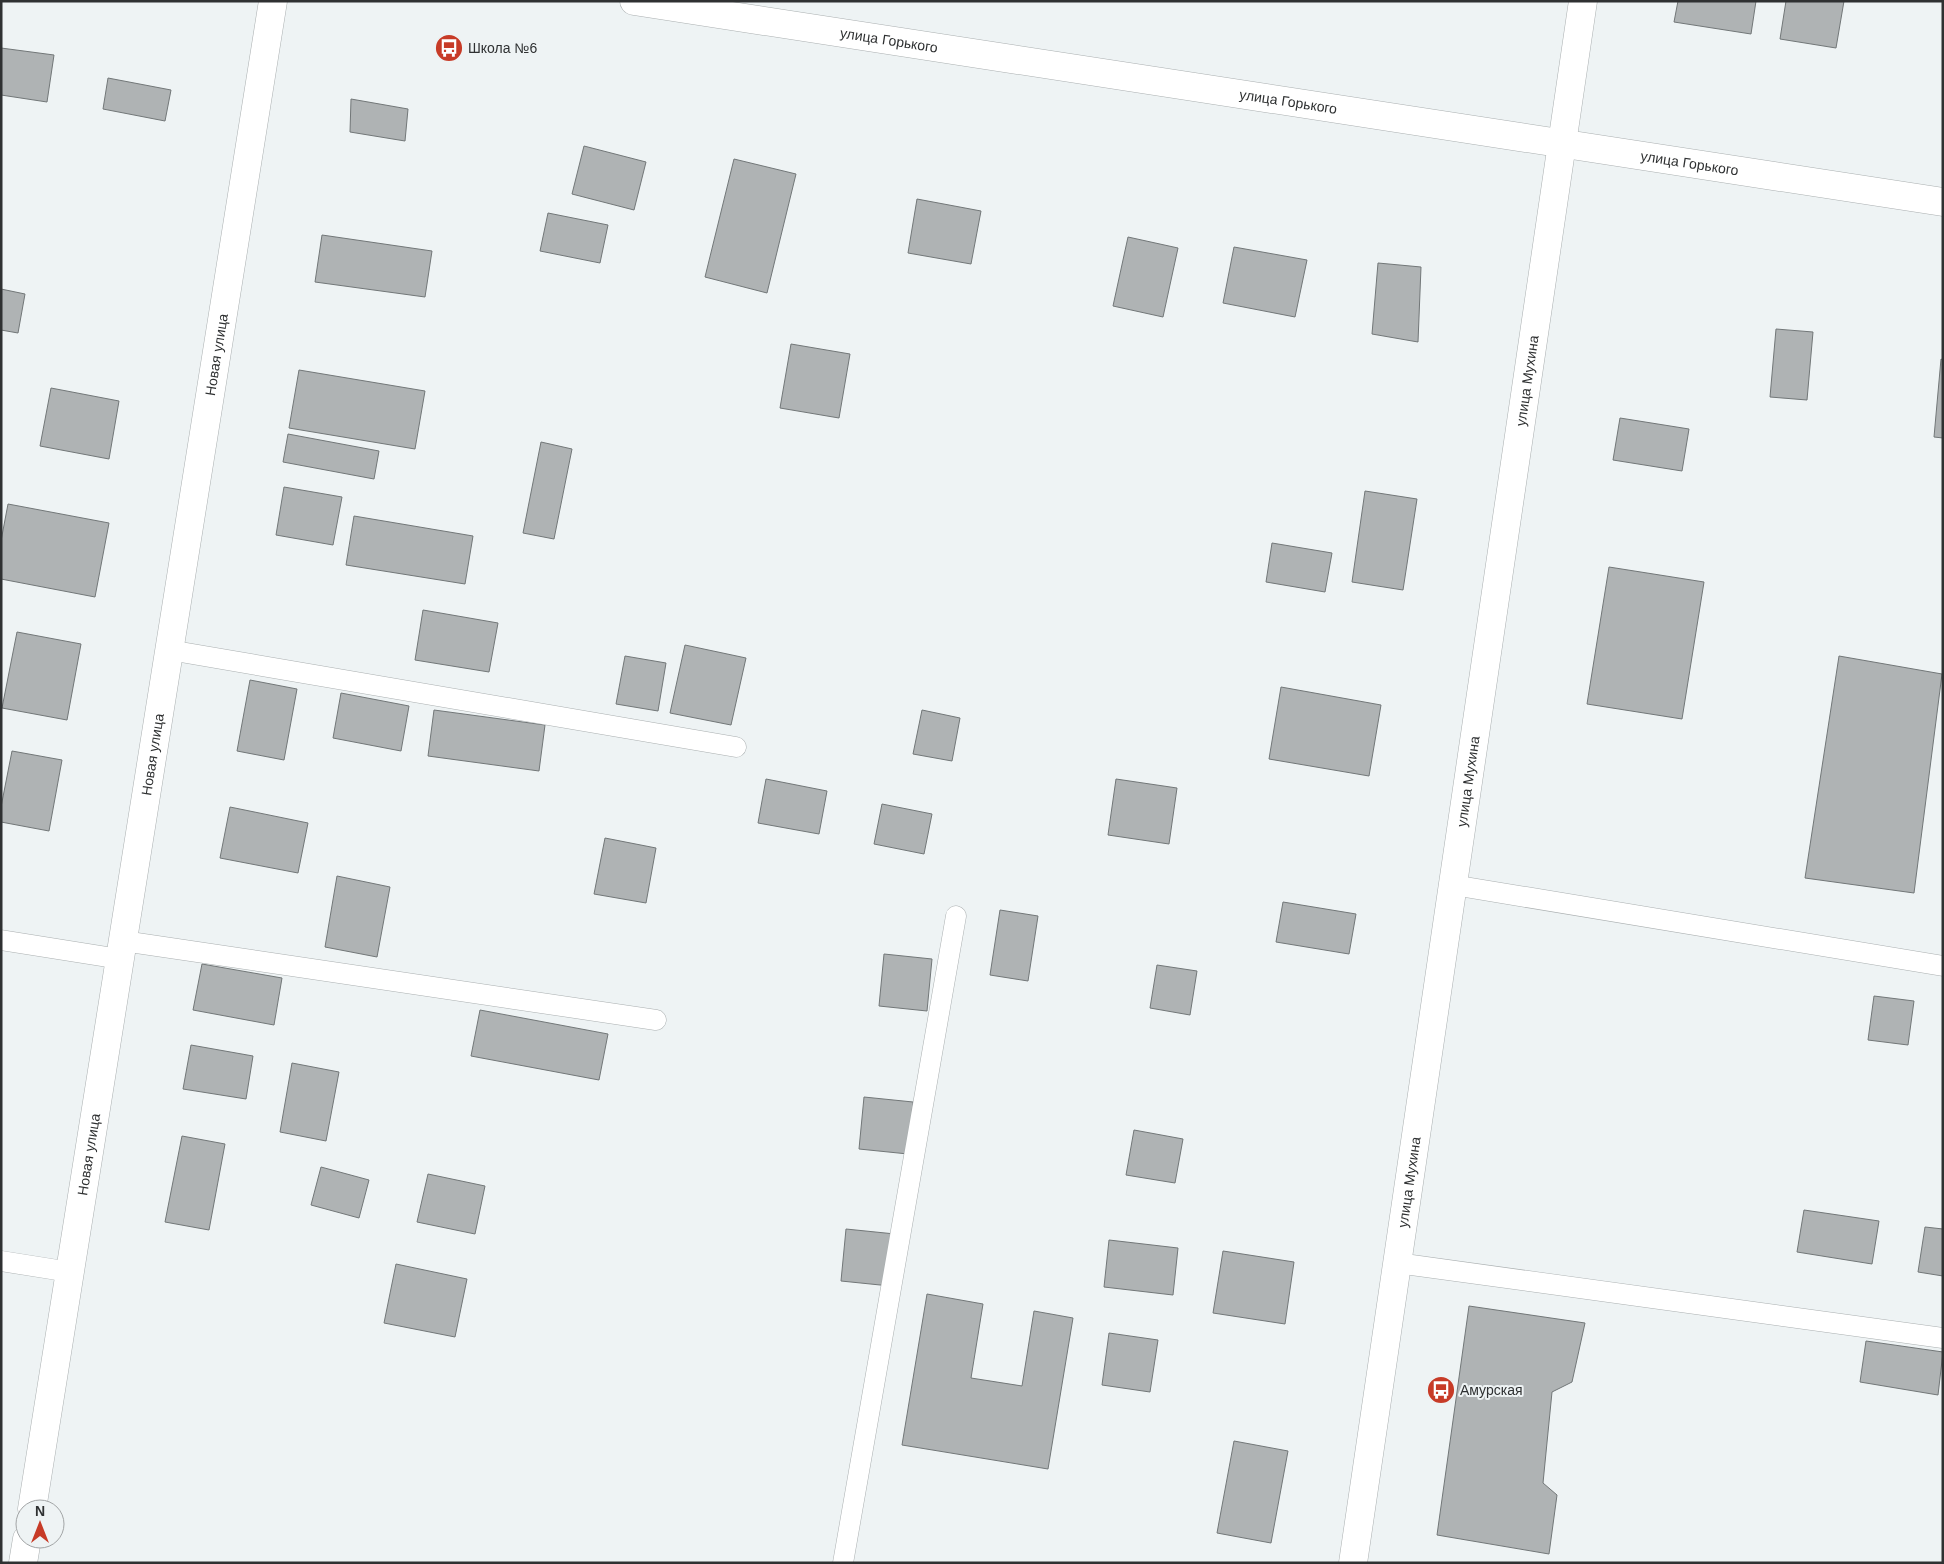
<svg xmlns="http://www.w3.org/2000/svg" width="1944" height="1564" viewBox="0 0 1944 1564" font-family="Arial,sans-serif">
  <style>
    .building { fill: #afb3b4; stroke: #727778 }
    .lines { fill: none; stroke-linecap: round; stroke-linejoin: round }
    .lane-casing { stroke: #aaafb0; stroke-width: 21 }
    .street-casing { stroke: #aaafb0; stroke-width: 29 }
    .secondary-casing { stroke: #aaafb0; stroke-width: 29 }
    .lane { stroke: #fff; stroke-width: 20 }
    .street { stroke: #fff; stroke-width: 28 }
    .secondary { stroke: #fff; stroke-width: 28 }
    .labels { text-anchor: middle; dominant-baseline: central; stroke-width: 4; stroke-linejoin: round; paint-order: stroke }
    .street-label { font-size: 14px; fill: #2f3132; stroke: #eef3f4 }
    .poi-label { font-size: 14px; fill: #2f3132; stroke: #eef3f4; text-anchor: start }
  </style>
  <rect width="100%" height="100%" fill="#eef3f4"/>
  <g class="building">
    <path d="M1678,1H1756L1751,34L1674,22Z"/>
    <path d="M1786,1H1844L1836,48L1780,39Z"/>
    <path d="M1,48L54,55L47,102L1,95Z"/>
    <path d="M108,78L171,90L165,121L103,109Z"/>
    <path d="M351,99L408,109L405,141L350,132Z"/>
    <path d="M584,146L646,162L634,210L572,194Z"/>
    <path d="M734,159L796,174L767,293L705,277Z"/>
    <path d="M917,199L981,211L971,264L908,253Z"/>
    <path d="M548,213L608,225L600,263L540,251Z"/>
    <path d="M322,235L432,251L425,297L315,282Z"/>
    <path d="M1128,237L1178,248L1163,317L1113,306Z"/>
    <path d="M1234,247L1307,260L1295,317L1223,303Z"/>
    <path d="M1378,263L1421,267L1418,342L1372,334Z"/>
    <path d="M1,289L25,294L18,333L1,330Z"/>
    <path d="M1776,329L1813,332L1807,400L1770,397Z"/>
    <path d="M791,344L850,354L839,418L780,408Z"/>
    <path d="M1941,359L1943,360V438L1934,437Z"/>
    <path d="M299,370L425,391L415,449L289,428Z"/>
    <path d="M51,388L119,401L109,459L40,446Z"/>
    <path d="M1620,418L1689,429L1682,471L1613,460Z"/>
    <path d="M288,434L379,451L374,479L283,462Z"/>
    <path d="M541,442L572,449L554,539L523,533Z"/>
    <path d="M284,487L342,497L333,545L276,535Z"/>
    <path d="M1365,491L1417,499L1403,590L1352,582Z"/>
    <path d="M8,504L109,523L95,597L1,579V541Z"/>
    <path d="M354,516L473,536L465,584L346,565Z"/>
    <path d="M1272,543L1332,553L1325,592L1266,582Z"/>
    <path d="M1609,567L1704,582L1682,719L1587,704Z"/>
    <path d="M423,610L498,623L489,672L415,660Z"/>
    <path d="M17,632L81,644L67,720L2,708Z"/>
    <path d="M685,645L746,658L731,725L670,713Z"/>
    <path d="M625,656L666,663L658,711L616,704Z"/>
    <path d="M1839,656L1942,674L1914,893L1805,878Z"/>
    <path d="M250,680L297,689L284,760L237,751Z"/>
    <path d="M1281,687L1381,705L1369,776L1269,759Z"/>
    <path d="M341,693L409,706L401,751L333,738Z"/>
    <path d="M434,710L545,725L539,771L428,756Z"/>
    <path d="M922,710L960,718L952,761L913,754Z"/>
    <path d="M12,751L62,760L49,831L1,822V807Z"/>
    <path d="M766,779L827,791L819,834L758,823Z"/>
    <path d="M1116,779L1177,788L1169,844L1108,835Z"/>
    <path d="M882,804L932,814L924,854L874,844Z"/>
    <path d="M230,807L308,823L298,873L220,858Z"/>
    <path d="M605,838L656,848L646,903L594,894Z"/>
    <path d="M337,876L390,887L377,957L325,947Z"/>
    <path d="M1283,902L1356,914L1349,954L1276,942Z"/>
    <path d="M1000,910L1038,916L1028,981L990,975Z"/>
    <path d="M884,954L932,959L927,1011L879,1006Z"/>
    <path d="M202,964L282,978L274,1025L193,1010Z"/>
    <path d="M1157,965L1197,971L1190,1015L1150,1008Z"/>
    <path d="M1874,996L1914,1001L1908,1045L1868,1040Z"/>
    <path d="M480,1010L608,1034L599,1080L471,1056Z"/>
    <path d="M191,1045L253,1056L246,1099L183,1089Z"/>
    <path d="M292,1063L339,1072L326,1141L280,1132Z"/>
    <path d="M864,1097L913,1102L908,1154L859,1149Z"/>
    <path d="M1134,1130L1183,1139L1175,1183L1126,1175Z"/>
    <path d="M182,1136L225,1144L209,1230L165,1222Z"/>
    <path d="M321,1167L369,1180L359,1218L311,1205Z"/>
    <path d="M428,1174L485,1186L475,1234L417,1222Z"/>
    <path d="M1804,1210L1879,1221L1872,1264L1797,1252Z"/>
    <path d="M1925,1227L1943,1229V1276L1918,1272Z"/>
    <path d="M846,1229L895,1234L890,1286L841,1281Z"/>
    <path d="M1109,1240L1178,1248L1173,1295L1104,1287Z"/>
    <path d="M1223,1251L1294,1262L1285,1324L1213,1313Z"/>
    <path d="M396,1264L467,1279L455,1337L384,1323Z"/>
    <path d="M927,1294L983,1304L971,1378L1022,1386L1034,1311L1073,1318L1048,1469L902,1445Z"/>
    <path d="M1469,1306L1585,1323L1572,1382L1552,1392L1543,1483L1557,1495L1549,1554L1437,1535Z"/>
    <path d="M1109,1333L1158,1340L1150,1392L1102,1385Z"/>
    <path d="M1866,1341L1943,1352L1938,1395L1860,1382Z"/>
    <path d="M1234,1441L1288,1451L1271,1543L1217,1533Z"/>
  </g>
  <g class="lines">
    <defs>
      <g id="lane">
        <path d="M169,650L736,747"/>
        <path d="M1453,885L1943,966"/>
        <path d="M1,940L120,959"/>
        <path d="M123,941L656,1020"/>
        <path d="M1,1261L70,1272"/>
        <path d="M1397,1263L1943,1338"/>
        <path d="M843,1563L956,916"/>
      </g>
      <g id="street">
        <path id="s1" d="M32,1509L273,1"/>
        <path d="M23,1563L27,1539"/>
      </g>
      <g id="secondary">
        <path id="s2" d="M634,1L1943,202"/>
        <path id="s3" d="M1353,1563L1583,1"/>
      </g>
    </defs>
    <use href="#lane" class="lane-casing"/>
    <use href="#street" class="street-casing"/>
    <use href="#secondary" class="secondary-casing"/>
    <use href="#lane" class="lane"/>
    <use href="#street" class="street"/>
    <use href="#secondary" class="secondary"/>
  </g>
  <defs>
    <symbol id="bus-disc" viewBox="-11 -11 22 22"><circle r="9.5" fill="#c73b27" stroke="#eef3f4"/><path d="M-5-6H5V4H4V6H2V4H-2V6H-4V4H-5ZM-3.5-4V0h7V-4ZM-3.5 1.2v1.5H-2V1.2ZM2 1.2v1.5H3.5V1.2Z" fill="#fff"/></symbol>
  </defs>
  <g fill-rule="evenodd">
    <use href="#bus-disc" x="433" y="32" width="32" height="32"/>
    <use href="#bus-disc" x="1425" y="1374" width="32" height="32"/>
  </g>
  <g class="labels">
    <g class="street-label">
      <text stroke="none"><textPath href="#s2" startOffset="258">улица Горького</textPath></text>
      <text stroke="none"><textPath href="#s2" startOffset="662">улица Горького</textPath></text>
      <text stroke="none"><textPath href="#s2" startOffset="1068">улица Горького</textPath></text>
      <text stroke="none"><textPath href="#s1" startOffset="1169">Новая улица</textPath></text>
      <text stroke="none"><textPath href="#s3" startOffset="1195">улица Мухина</textPath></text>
      <text stroke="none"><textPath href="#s1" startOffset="764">Новая улица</textPath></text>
      <text stroke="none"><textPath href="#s3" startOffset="790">улица Мухина</textPath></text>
      <text stroke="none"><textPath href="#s1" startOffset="359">Новая улица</textPath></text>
      <text stroke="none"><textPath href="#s3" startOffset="385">улица Мухина</textPath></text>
    </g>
    <g class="poi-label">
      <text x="468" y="48">Школа №6</text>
      <text x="1460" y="1390">Амурская</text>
    </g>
  </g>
  <rect width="1944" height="1564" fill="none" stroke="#2f3132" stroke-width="5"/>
  <g transform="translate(40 1524)"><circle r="24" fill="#eef3f4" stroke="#a2a5a6"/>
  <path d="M0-4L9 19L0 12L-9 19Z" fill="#c73b27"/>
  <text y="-8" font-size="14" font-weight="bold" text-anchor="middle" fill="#2f3132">N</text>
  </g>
</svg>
